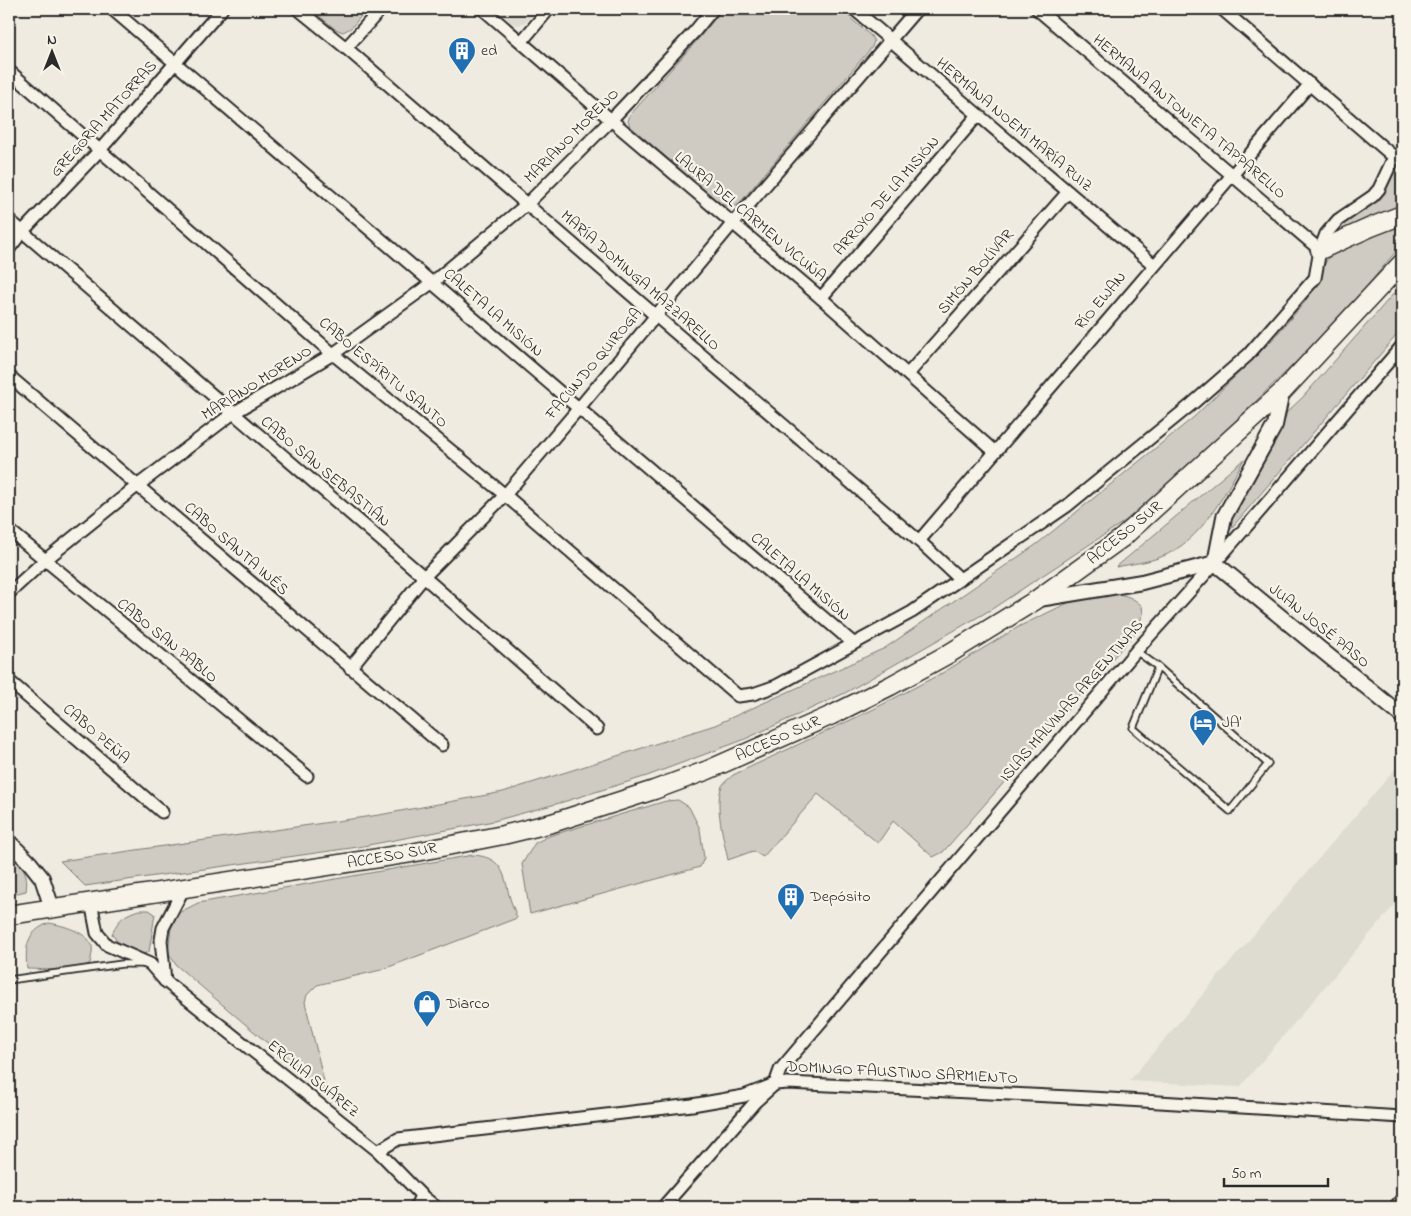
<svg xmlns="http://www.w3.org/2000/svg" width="1411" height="1216" viewBox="0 0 1411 1216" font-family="'Indie Flower',sans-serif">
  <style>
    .built { fill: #dedbd1 }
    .green { fill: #cfcbc2; stroke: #7d7b76 }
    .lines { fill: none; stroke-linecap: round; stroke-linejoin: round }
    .service-casing { stroke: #2b2b2b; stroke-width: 9 }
    .minor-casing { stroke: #2b2b2b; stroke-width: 15 }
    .tertiary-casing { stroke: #2b2b2b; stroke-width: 18 }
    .primary-casing { stroke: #2b2b2b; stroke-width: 21 }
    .service { stroke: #f7f3e8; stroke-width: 5.5 }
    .minor { stroke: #f7f3e8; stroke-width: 11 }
    .tertiary { stroke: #f7f3e8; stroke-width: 14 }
    .primary { stroke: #f7f3e8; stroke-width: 18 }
    .labels { text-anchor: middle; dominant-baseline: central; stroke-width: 4.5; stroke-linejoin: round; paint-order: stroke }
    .poi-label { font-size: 16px; fill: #2b2b2b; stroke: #f7f3e8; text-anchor: start }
    .street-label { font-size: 16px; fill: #2b2b2b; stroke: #f7f3e8 }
  </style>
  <rect width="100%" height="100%" fill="#efebe0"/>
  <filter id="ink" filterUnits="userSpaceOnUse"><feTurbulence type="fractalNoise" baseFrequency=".02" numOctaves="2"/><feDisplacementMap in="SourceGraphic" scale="10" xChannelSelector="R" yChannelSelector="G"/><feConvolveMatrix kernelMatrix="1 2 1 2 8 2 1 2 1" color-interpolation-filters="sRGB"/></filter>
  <g filter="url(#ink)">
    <g class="built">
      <path d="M494,9H537L527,21L519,25L510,22Z"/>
      <path d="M1402,761V896L1240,1087L1129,1081Z"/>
    </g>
    <g class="green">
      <path d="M311,9H367L351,28L343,32L335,29Z"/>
      <path d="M723,9H840L871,36L874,41L872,47L738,205L730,208L721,204L630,126L628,121L630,115L700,37Z"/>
      <path d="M1400,165H1402V209L1333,237L1331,235Z"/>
      <path d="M1402,222V244L1339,320L1215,441L1131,517L992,609L845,693L743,740L647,776L563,802L494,821L358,847L85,886L60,861L379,815L503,792L715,725L885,648L1037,544L1194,417L1272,340L1305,302L1328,258L1340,249Z"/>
      <path d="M1402,284V329L1228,532L1235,509L1285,414L1303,397Z"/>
      <path d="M1244,459C1224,495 1202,541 1161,557C1148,562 1131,564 1116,567Z"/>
      <path d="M1096,594C1115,594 1128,592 1142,606L1143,614L1135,633L943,852L933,857L893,821L878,843L818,794L763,857L753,851L728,860C724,840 714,805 722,786C724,782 730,778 733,775L872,710L944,672L1020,626L1070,602Z"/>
      <path d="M678,800L689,807L700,829L704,858L700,867L530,914L522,864L535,843L549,836L666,801Z"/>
      <path d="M9,852C22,866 29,871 26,891L9,895Z"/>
      <path d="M473,855C501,857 504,872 509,895C511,903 515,911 517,918L381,970L317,985L307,995L305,1002L327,1094L176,965L168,952L171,928L180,912L198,903Z"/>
      <path d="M140,910H149L155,914L149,952L140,955L117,941L112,934C117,920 126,913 140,910Z"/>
      <path d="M49,923C62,925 88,932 92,946C93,951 91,958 90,963C74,974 46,969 27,969C25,947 26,932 49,923Z"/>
    </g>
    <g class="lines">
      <defs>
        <g id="service">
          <path d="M1136,651L1158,667L1268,764L1230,811L1133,728L1158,667"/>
          <path d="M9,980L122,964H143"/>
        </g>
        <g id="minor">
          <path d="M112,9L853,643"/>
          <path d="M298,9L346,48L656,316L919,541L960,579"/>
          <path d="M483,9L611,120L821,298L995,452"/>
          <path d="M854,9L1154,265"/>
          <path d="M1037,9L1320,250"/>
          <path d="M1222,9L1394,157"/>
          <path d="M522,41L549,9"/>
          <path d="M346,48L381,9"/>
          <path d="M9,71L333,354L505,495L738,696L753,694L776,686L912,612L1067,506L1192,404L1248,355L1315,278L1320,250L1326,234L1338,220L1373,196L1379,189L1394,157"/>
          <path d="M9,220L424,577L597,729"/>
          <path d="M9,249L22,232L100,150L222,9"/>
          <path d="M821,298L978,115"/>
          <path d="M908,374L1068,192"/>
          <path d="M9,376L442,745"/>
          <path d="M9,530L307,776"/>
          <path d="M919,541L1310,84"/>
          <path d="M9,593L44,561L137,486L232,414L333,354L433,282L527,204L611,120L695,31L713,9"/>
          <path d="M350,668L424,577L505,495L579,408L733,223L917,9"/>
          <path d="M9,681L162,812"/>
          <path d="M91,902L97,933L107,945L150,964L165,981L378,1151L421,1195L436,1207"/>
          <path d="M165,981L161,940L163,928L184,888"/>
          <path d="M378,1151L398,1139L692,1105L744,1096L775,1084L788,1083L1110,1099L1402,1117"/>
          <path d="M416,1207L421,1195"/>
          <path d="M663,1207L755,1102L775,1084L780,1070L1136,651L1215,563L1402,346"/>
          <path d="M1395,1207L1402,1199"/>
        </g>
        <g id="tertiary">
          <path d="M1215,563L1402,716"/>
          <path d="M1215,563L1224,517L1275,425L1282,392"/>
          <path d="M1039,599L1142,582L1215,563"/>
          <path d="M9,842L30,863L42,878L52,908"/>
        </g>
        <g id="primary">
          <path d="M1320,250L1371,227L1402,215"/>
          <path d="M9,915L321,867L411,853L503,835L552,823L654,790L708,770L832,715L890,686L950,653L1036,600L1122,538L1282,392L1402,263"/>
        </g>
      </defs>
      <use href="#service" class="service-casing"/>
      <use href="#minor" class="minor-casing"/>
      <use href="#tertiary" class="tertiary-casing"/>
      <use href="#primary" class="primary-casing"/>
      <use href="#service" class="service"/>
      <use href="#minor" class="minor"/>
      <use href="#tertiary" class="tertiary"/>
      <use href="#primary" class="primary"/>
    </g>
  </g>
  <defs>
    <symbol id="building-pin" viewBox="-11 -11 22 30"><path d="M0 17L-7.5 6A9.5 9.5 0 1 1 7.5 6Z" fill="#1f6fb2" stroke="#f7f3e8"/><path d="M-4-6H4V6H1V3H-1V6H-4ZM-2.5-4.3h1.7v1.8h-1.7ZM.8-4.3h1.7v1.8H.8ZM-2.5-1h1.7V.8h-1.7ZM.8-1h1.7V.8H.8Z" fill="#fff"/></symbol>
    <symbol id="hotel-pin" viewBox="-11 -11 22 30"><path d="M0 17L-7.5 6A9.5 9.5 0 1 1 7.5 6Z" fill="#1f6fb2" stroke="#f7f3e8"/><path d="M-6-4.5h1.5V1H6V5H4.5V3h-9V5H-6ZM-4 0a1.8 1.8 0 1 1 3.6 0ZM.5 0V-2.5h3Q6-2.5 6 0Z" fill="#fff"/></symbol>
    <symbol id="shop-pin" viewBox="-11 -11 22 30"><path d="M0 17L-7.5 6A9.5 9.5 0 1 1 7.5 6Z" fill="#1f6fb2" stroke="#f7f3e8"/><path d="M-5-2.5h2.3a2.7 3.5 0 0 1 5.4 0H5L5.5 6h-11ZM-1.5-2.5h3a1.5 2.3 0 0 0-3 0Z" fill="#fff"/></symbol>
  </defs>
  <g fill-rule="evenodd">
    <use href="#building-pin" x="446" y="35" width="32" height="43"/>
    <use href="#hotel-pin" x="1187" y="707" width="32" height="43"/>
    <use href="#building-pin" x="775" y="881" width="32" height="43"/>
    <use href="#shop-pin" x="411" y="988" width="32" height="43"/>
  </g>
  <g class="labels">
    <g class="poi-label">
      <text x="481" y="51">ed</text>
      <text x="1222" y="723">JA'</text>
      <text x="810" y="897">Depósito</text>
      <text x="446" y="1004">Diarco</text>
    </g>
    <g class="street-label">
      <text transform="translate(1189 117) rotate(40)">HERMANA ANTONIETA TAPPARELLO</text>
      <text transform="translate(104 119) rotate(-48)">GREGORIA MATORRAS</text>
      <text transform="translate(1014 125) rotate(40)">HERMANA NOEMÍ MARÍA RUIZ</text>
      <text transform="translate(572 136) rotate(-45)">MARIANO MORENO</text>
      <text transform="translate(887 196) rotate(-49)">ARROYO DE LA MISIÓN</text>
      <text transform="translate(750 217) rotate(40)">LAURA DEL CARMEN VICUÑA</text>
      <text transform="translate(976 272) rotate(-49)">SIMÓN BOLÍVAR</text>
      <text transform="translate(640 281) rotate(41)">MARÍA DOMINGA MAZZARELLO</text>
      <text transform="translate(1101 301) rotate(-50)">RÍO EWAN</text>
      <text transform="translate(493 313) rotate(41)">CALETA LA MISIÓN</text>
      <text transform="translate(594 364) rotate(-50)">FACUNDO QUIROGA</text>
      <text transform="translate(383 373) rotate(40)">CABO ESPÍRITU SANTO</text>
      <text transform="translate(257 383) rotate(-32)">MARIANO MORENO</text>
      <text transform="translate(325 472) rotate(40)">CABO SAN SEBASTIÁN</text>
      <text transform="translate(1125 533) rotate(-39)">ACCESO SUR</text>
      <text transform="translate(236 549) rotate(41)">CABO SANTA INÉS</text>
      <text transform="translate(800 577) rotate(41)">CALETA LA MISIÓN</text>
      <text transform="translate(1319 626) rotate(39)">JUAN JOSÉ PASO</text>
      <text transform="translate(167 641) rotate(39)">CABO SAN PABLO</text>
      <text transform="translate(1072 701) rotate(-49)">ISLAS MALVINAS ARGENTINAS</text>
      <text transform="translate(96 734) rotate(41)">CABO PEÑA</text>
      <text transform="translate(778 739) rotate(-24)">ACCESO SUR</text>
      <text transform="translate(392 856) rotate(-10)">ACCESO SUR</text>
      <text transform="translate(902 1073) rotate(3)">DOMINGO FAUSTINO SARMIENTO</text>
      <text transform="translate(313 1079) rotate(39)">ERCILIA SUÁREZ</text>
    </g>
  </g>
  <rect width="1411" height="1216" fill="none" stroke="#f7f3e8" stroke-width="30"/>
  <rect x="15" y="15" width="1381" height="1186" fill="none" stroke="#2b2b2b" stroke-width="2" filter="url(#ink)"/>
  <g transform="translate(52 52)" stroke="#f7f3e8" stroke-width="4" paint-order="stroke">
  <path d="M0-4L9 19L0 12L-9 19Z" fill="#2b2b2b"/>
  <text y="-8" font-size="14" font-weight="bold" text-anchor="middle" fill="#2b2b2b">N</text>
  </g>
  <path d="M1224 1178v8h104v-8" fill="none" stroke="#2b2b2b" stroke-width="2.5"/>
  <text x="1231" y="1178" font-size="15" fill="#2b2b2b" stroke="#f7f3e8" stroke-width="4" paint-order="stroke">50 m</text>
</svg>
